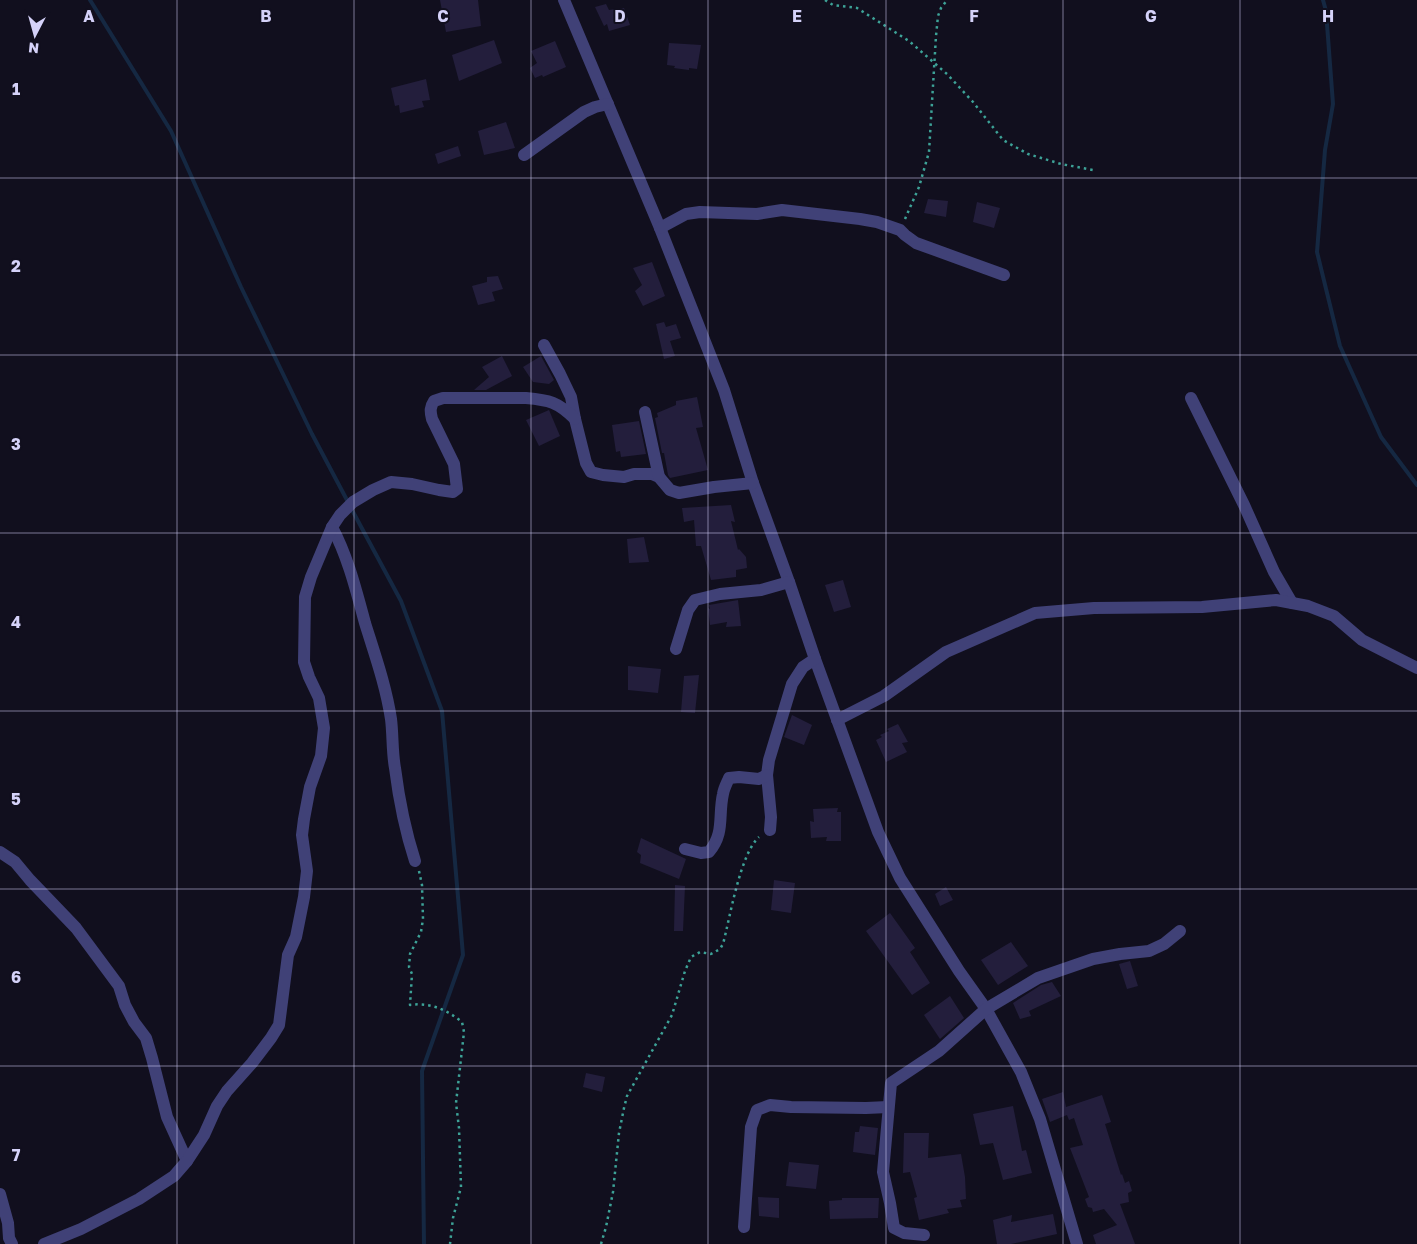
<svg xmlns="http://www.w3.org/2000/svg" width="1417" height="1244" viewBox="0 0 1417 1244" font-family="'Golos Text',sans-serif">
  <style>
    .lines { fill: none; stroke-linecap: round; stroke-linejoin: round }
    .stream { stroke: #152842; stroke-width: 4 }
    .building { fill: #231e3c }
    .path { stroke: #3da297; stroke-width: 2.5; stroke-dasharray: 2.5 4; stroke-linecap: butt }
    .minor { stroke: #404177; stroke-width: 12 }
    .grid { fill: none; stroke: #d5d2f9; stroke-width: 1; stroke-opacity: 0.55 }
    .grid-label { font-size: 16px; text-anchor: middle; font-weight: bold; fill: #d5d2f9; stroke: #110f1e; stroke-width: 4; stroke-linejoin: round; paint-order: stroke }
  </style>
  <rect width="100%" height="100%" fill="#110f1e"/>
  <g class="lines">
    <g class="stream">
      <path d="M90,0L171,131L241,287L312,434L348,502"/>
      <path d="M1323,0L1326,11L1333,104L1325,150L1317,252L1340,346L1381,437L1417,485"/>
      <path d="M351,508L401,601L442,711L463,955L422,1071L424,1244"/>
    </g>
  </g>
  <g class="building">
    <path d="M440,0H478L481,26L446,32Z"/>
    <path d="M606,4L609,10L624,8L630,25L609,31L607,24L604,26L595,7Z"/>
    <path d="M494,40L502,63L459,81L452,55Z"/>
    <path d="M555,41L566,67L543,77L542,75L535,78L530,68L537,63L531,51Z"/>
    <path d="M669,43L701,45L697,69L689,68V70L674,68L675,66L667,65Z"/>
    <path d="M426,79L430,100L422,101L424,107L400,113L399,105L395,106L391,88Z"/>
    <path d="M506,122L515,148L484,155L478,131Z"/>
    <path d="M458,146L461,156L438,164L435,154Z"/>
    <path d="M928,199L948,201L946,217L924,213Z"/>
    <path d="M977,202L1000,208L994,228L973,222Z"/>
    <path d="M652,262L665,296L643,306L635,291L642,285L633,268Z"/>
    <path d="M498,276L503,289L492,292L495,301L478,305L472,286L487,282V277Z"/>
    <path d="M664,322L666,327L676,324L681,338L670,341L675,356L664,359L656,324Z"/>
    <path d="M502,356L512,376L486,390H474L489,377L482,367Z"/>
    <path d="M541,356L554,380L549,384L533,382L523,367Z"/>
    <path d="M697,397L703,427L696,428L708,470L670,478L668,475L664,453H662L655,418L658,417L657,413L676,405V401Z"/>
    <path d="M549,410L560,436L539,446L526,420Z"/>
    <path d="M639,421L646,454L621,457L620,451L616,452L612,425Z"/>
    <path d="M731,505L735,522L731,521L738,550L739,549L746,557L747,568L736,570V577L711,580L701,546H696L694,520L684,522L682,508Z"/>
    <path d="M644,537L649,562L629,563L627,539Z"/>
    <path d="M843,580L851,607L834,612L825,585Z"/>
    <path d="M738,600L741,626L726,627L727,622L710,625L708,608L710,609L709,605Z"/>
    <path d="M628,666L661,669L658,693L628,690Z"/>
    <path d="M699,675L695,713L681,712L684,676Z"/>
    <path d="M792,715L812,725L804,745L784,737Z"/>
    <path d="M898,724L908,742L902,743L907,752L886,762L876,740L882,737L880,735L889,731L887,729Z"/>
    <path d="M838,808L837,812H841V841H826L827,837L811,838L810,821L814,822L813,809Z"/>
    <path d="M641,838L686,859L679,879L640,863L641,855L637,852Z"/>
    <path d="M774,880L795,883L791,913L771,910Z"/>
    <path d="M675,885L685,886L683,931H674Z"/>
    <path d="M946,887L953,900L940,906L935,894Z"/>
    <path d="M890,913L915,948L910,952L930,983L912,995L866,931Z"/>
    <path d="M1011,942L1028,966L998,985L981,960Z"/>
    <path d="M1130,961L1138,986L1127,989L1119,964Z"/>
    <path d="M1052,982L1061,996L1029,1011L1031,1016L1020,1019L1013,1003L1041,985Z"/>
    <path d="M950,996L964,1018L940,1039L924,1015Z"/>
    <path d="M586,1073L605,1077L602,1092L583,1087Z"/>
    <path d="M1063,1092L1066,1107L1102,1095L1111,1122L1105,1124L1121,1175L1122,1174L1125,1183L1129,1181L1132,1191L1128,1193L1129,1202L1120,1204L1135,1244H1096L1093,1235L1117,1225L1104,1209L1093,1212L1092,1208L1088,1207L1085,1199L1089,1197L1070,1148L1083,1145L1074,1118L1069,1120L1067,1115L1050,1122L1042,1099Z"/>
    <path d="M1013,1106L1022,1151L1026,1150L1032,1173L1003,1180L993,1143L980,1145L973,1114Z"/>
    <path d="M860,1126L878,1128L875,1155L853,1152L855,1132H859Z"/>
    <path d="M904,1133H929L928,1158L961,1154L965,1177L966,1199L960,1200L962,1207L947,1209L949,1213L919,1220L914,1198L917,1197L910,1172L903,1173Z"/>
    <path d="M789,1162L819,1165L816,1189L786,1186Z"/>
    <path d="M758,1197L779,1198V1218L759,1216Z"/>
    <path d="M842,1198H879L878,1218L830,1219L829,1201L842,1200Z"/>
    <path d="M1053,1214L1057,1234L1011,1244H997L993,1220L1012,1215L1011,1222Z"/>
  </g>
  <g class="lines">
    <g class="path">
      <path d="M825,0L833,5L857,8L909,41L947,74L973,102L1003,140L1028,154L1061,164L1093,170"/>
      <path d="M905,219L919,187L929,152L936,36L938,16L941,8L947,0"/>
      <path d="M419,871L422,885L423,919L421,932L410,954L409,967L412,974L410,1005C430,1002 447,1010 462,1022L464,1032L456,1103L459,1128L461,1187L453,1218L450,1244"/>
      <path d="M601,1244L606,1227L613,1192L619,1133L624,1108L627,1096L672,1015L685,971L691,957L700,952L711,954L720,949L723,944C730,918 740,854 759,837"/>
    </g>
    <g class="minor">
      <path d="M564,0L660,228L724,390L753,483L789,582L815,659L878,832L900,878L959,971L986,1009L1021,1072L1040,1119L1077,1244"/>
      <path d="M524,155L584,112L595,107L608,104"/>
      <path d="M660,228L686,214L700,212L757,214L782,210L860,219L877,222L900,230L905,235L916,243L1004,275"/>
      <path d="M544,345L560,374L571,397L575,419L586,463L591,472L603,475L624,477L634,474H652L659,477L670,490L679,493L714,487L753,483"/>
      <path d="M1191,398L1244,505L1274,572L1292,603"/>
      <path d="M645,412L659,477"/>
      <path d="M332,527C348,557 356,590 365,623C375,655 386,686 391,719C393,735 392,752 395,768C399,800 405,830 415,861"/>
      <path d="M676,649L688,610L695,600L720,594L761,590L789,582"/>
      <path d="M837,720L884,696L946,652L1035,613L1094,608L1202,607L1276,600L1308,606L1334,616L1362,640L1417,668"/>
      <path d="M770,830L771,817L767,775L769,760L792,684L803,667L815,659"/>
      <path d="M685,849L701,853L709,852C725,833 718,816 723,794C724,788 727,783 729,778L739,777L759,779L767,775"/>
      <path d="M0,852L15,862L30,880L76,928L119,986L125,1005L134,1022L146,1038L152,1058L167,1117L187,1161"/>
      <path d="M0,1194L8,1223L9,1238L12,1244"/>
      <path d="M744,1227L751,1127L757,1110L770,1105L791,1107L866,1108L888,1107"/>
      <path d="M924,1235L904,1233L894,1228L890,1203L883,1172L891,1083L939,1051L986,1009L1038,978L1093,959L1120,954L1149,951L1164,944L1180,931"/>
      <path d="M44,1244L81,1229L139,1199L174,1176L187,1161L204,1135L217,1106L227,1091L252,1063L271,1038L279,1025L288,955L296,937L304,897L307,871L302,835L304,819L310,787L321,756L324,728L319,698L309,677L304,662L305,597L311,577L332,527L340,515L353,502L373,490L391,482L412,484L439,490L453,492L457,489L454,464L432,419C430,411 430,407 434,401L443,398H526C549,400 558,402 575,419"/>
    </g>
  </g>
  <path class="grid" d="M177,0V1244M354,0V1244M531,0V1244M708,0V1244M886,0V1244M1063,0V1244M1240,0V1244M0,178H1417M0,355H1417M0,533H1417M0,711H1417M0,889H1417M0,1066H1417"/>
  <g class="grid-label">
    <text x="89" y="22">A</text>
    <text x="266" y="22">B</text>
    <text x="443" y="22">C</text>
    <text x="620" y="22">D</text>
    <text x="797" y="22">E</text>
    <text x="974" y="22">F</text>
    <text x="1151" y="22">G</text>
    <text x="1328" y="22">H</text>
    <text x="16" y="95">1</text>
    <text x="16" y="272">2</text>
    <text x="16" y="450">3</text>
    <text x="16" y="628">4</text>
    <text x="16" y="805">5</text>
    <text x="16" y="983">6</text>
    <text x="16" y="1161">7</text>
  </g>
  <g transform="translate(35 35) rotate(186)" stroke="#110f1e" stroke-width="4" paint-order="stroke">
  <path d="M0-4L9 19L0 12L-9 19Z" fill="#d5d2f9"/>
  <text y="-8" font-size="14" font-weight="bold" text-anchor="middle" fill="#d5d2f9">N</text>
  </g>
</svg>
